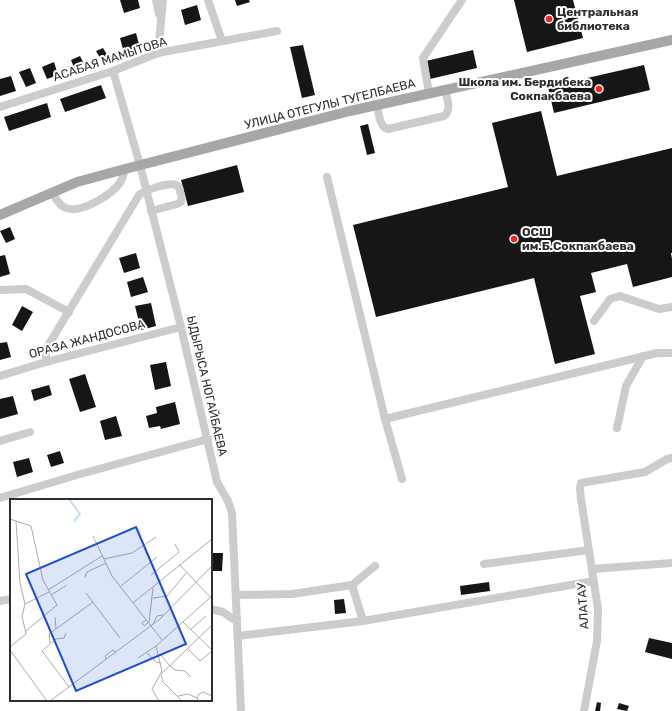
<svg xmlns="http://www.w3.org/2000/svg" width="672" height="711" viewBox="0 0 672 711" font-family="Rubik,sans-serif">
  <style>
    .building { fill: #161616 }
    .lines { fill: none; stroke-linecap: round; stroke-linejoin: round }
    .minor { stroke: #ccc; stroke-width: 8 }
    .major { stroke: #a7a7a7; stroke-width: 10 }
    .poi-dot { fill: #f52224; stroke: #fff; stroke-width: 1.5 }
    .labels { text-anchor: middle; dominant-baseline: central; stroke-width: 4; stroke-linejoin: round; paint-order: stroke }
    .poi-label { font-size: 12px; font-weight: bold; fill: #2f2f2f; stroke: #fff; text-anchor: start }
    .street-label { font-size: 12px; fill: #2f2f2f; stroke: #fff }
    .inset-river { fill: none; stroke: #c6ddef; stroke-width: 2 }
    .inset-road { fill: none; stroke: #acacac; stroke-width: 1 }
    .view { fill: #1d4ed8; fill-opacity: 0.15; stroke: #1d4ed8; stroke-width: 2 }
    .inset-edge { fill: none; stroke: #2f2f2f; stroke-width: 2 }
  </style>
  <rect width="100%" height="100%" fill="#fff"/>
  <g class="building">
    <path d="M120,0H138L140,8L124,13Z"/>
    <path d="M235,0H249L250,2L237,6Z"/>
    <path d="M514,0H573L583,38L527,52Z"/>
    <path d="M197,5L201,20L185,25L181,10Z"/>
    <path d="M136,33L140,48L124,53L120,38Z"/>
    <path d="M303,45L315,95L302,98L290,47Z"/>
    <path d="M103,48L109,58L102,61L96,51Z"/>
    <path d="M473,50L477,68L430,79L426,61Z"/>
    <path d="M80,56L85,66L75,70L71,60Z"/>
    <path d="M54,62L58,75L47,79L42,67Z"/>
    <path d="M644,65L650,90L554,113L548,87Z"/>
    <path d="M30,68L36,83L26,87L19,72Z"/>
    <path d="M11,76L16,91L0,96V79Z"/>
    <path d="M101,85L106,98L65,112L60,99Z"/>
    <path d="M47,103L51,117L9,131L4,117Z"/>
    <path d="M541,111L557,176L672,148V253H671L672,259V277L633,287L627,264L591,273L596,292L580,296L595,354L555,364L534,278L376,317L353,225L508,187L492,123Z"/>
    <path d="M368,124L375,153L367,155L360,126Z"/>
    <path d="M237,165L244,192L188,206L181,180Z"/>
    <path d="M10,227L15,239L6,243L0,231Z"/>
    <path d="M136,253L140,268L124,273L119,258Z"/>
    <path d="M5,255L10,274L0,277V256Z"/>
    <path d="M143,277L148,292L131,297L127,282Z"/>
    <path d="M151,303L156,326L141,330L135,306Z"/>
    <path d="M22,306L33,312L22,331L12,325Z"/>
    <path d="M7,342L11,357L0,360V343Z"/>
    <path d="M166,362L171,386L155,390L150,365Z"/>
    <path d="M85,374L96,407L80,412L69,379Z"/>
    <path d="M49,385L52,395L34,401L31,390Z"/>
    <path d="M13,396L18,414L0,419V399Z"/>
    <path d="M175,402L180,424L161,429L160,426L149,428L146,416L157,413L156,407Z"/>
    <path d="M116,416L122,436L105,440L100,421Z"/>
    <path d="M60,451L64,463L51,467L47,455Z"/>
    <path d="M29,458L33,472L17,477L13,462Z"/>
    <path d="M211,553H223L222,571H211Z"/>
    <path d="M489,582L490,591L461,595L460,586Z"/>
    <path d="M344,599L346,613L335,614L334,600Z"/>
    <path d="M649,638L672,643V659L645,652Z"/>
    <path d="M597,702L601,703L600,711H595Z"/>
    <path d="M619,703L629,706L627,711L617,709Z"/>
  </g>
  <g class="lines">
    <g class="minor">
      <path d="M156,0L159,14"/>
      <path d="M208,0L222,41"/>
      <path d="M158,53L163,0"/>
      <path d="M113,71L140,165L181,327L217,482L228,501L232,513L241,711"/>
      <path d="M429,93L423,58L462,0"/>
      <path d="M377,105C379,113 379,127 388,129L444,116C452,110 447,99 445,90"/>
      <path d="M0,107L113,71L158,53L277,31"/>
      <path d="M327,177L385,419L402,479"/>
      <path d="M52,193C55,197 59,205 64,207C78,216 114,194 121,181C123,177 124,173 125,169"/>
      <path d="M0,290L26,289L69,312"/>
      <path d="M594,321L610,299L620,296L659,309L672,307"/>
      <path d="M46,362V349L139,195C146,190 168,182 176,185C179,186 180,189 180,192C182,196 182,198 181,202L177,204L151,211"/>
      <path d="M0,376L46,362L181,327"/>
      <path d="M385,419L657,353H672"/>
      <path d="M617,428L626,386L643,356"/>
      <path d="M0,441L30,432"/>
      <path d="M0,498L77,475L208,439"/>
      <path d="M484,564L589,550"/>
      <path d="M592,569L672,563"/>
      <path d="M352,585L363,621"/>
      <path d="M236,595L292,594L352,585L375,566"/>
      <path d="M0,601L11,599"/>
      <path d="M211,609L223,612L233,619L237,620"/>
      <path d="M238,636L363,621L594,581"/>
      <path d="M584,711L597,641L598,609L581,499L580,489L581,483L645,472L667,459L672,458"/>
    </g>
    <path class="major" d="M0,215L77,182L125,169L350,111L672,40"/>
  </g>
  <g class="poi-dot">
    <circle cx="549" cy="19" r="4"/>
    <circle cx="599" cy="89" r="4"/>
    <circle cx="514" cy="239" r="4"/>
  </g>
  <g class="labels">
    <g class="poi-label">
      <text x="557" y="12">Центральная<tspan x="557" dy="14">библиотека</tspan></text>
      <text x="591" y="82" text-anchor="end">Школа им. Бердибека<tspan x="591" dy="14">Сокпакбаева</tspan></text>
      <text x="522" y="232">ОСШ<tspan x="522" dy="14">им.Б.Сокпакбаева</tspan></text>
    </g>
    <g class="street-label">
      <text transform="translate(110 59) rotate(-18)">АСАБАЯ МАМЫТОВА</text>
      <text transform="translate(330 104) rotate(-14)">УЛИЦА ОТЕГУЛЫ ТУГЕЛБАЕВА</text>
      <text transform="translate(87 339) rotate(-15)">ОРАЗА ЖАНДОСОВА</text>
      <text transform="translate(207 386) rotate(77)">ЫДЫРЫСА НОГАЙБАЕВА</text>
      <text transform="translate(583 606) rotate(-94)">АЛАТАУ</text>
    </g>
  </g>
  <g transform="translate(10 499)">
    <rect width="202" height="202" fill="#fff"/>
    <path class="inset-river" d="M59,0L70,15L64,22"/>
    <path class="inset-road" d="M0,20L21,27L33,81L47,106L16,132M83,37L102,77L152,141M94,60L122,54L146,38M170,66L202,100M141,76L169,53L165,45M75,78L77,73L96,64M111,87L147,58M38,91L92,57M76,94L110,139M41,96L57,86M143,99L157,97L177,73M123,104L202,40M15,105L39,93M45,118L46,130M136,121L132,124L134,127L139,123L143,89M173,123L202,151M143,125L147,117L153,116M180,131L196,117M56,134L54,139L46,140L32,152L59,188M40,144L39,135L83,103M146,147L152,172L142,190L149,202M0,148L16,135L12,117L15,105L10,84L6,22M178,150L190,162L202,152M0,151L37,202M137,154L146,163L151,164M150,155L160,167M128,159L146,147L202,97M96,160L95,157L103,151L106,153M160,167L165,171L175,172L181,178M151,175L202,126M151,176L153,183L172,202M168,197L178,195L187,199M40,202L150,120L202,67M187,202L188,196L193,193L202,197"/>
    <path class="view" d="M126,28L176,145L66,192L16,75Z"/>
    <rect width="202" height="202" class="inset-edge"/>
  </g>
</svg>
